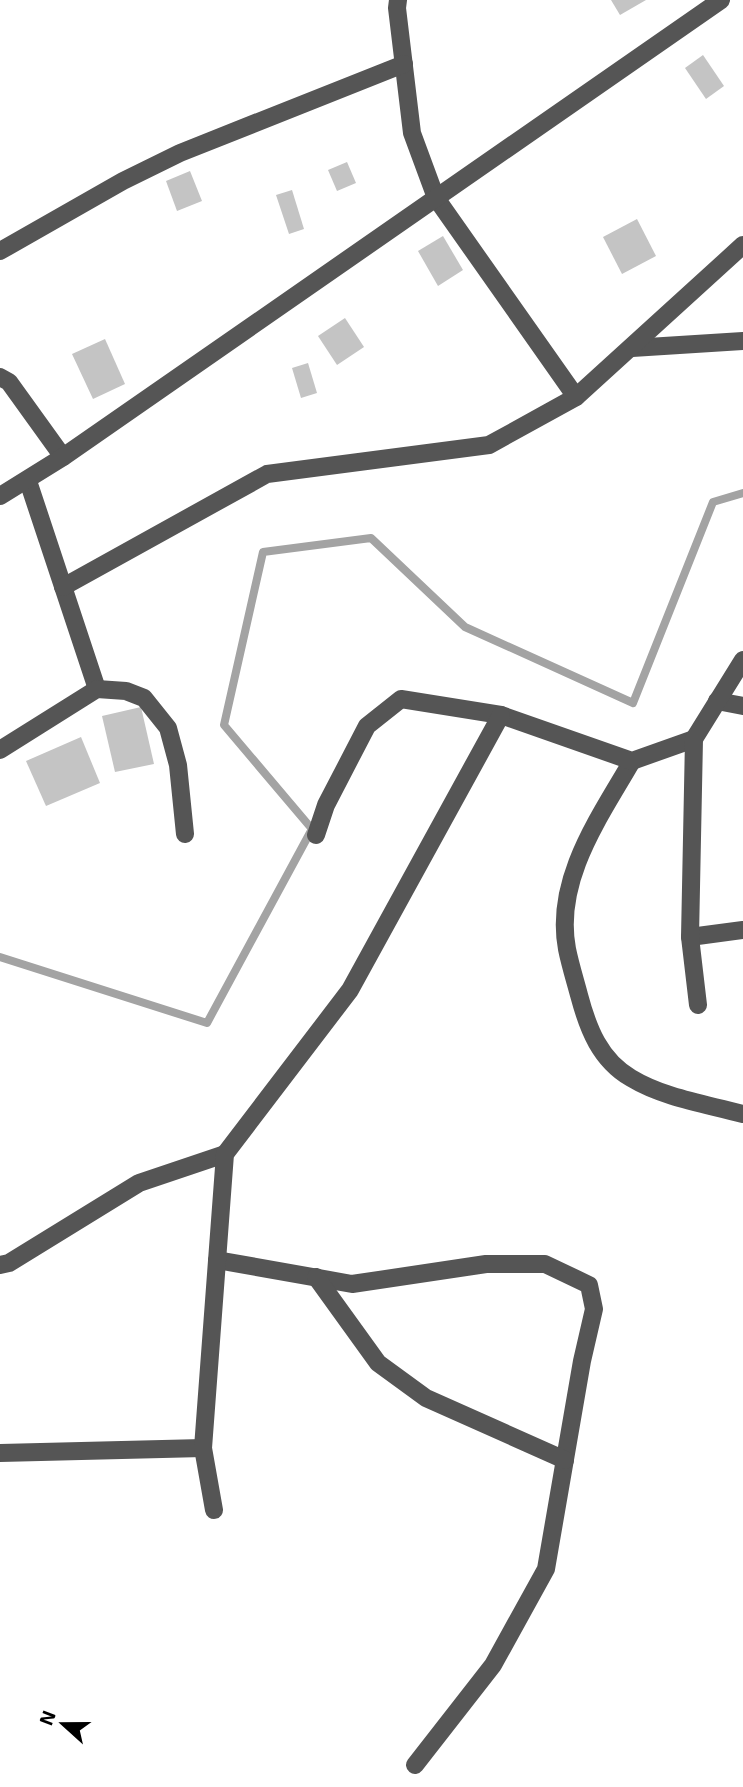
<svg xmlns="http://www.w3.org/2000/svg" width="743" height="1787" viewBox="0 0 743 1787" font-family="'Exo 2',sans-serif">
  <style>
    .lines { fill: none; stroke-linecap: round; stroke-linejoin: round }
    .stream { stroke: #a3a3a3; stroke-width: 8 }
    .building { fill: #c4c4c4 }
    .minor { stroke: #555; stroke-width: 18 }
  </style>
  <rect width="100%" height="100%" fill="#fff"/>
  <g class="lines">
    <path class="stream" d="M0,957L207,1023L312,829L224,725L263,552L371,538L465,627L633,703L713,502L743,493"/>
  </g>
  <g class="building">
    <path d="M611,0H646L620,15Z"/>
    <path d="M703,55L724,86L706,99L685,68Z"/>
    <path d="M347,162L356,183L337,191L328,170Z"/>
    <path d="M190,171L202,201L177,211L166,181Z"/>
    <path d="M292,190L304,229L289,234L276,195Z"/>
    <path d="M637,219L656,256L622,274L603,237Z"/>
    <path d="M443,236L463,270L438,286L418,251Z"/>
    <path d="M345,318L364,347L337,365L318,336Z"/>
    <path d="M105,339L125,384L93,399L72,354Z"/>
    <path d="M308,363L317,393L301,398L292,368Z"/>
    <path d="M141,707L154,764L115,772L102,716Z"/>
    <path d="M81,737L100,783L46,806L26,761Z"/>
  </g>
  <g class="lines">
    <g class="minor">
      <path d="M398,0L397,8L412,133L436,198L576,397"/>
      <path d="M0,251L123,181L180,153L404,64"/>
      <path d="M632,348L743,341"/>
      <path d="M0,377L9,382L63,457"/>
      <path d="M28,481L97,689"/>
      <path d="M0,496L63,457L721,0"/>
      <path d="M63,587L267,474L489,445L576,397L743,245"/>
      <path d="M717,701L743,706"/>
      <path d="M0,750L97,689L126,691L144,698L168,728L178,765L185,834"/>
      <path d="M632,761C599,818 554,880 567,949C570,964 575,980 579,995C588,1029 600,1060 631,1078C664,1098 706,1104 743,1114"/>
      <path d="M316,835L326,805L367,726L401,699L501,715L632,761L694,739"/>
      <path d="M690,937L743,930"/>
      <path d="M698,1005L690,937L694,739L743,660"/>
      <path d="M217,1260L352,1284L486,1264H545L589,1285L594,1309L582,1361L546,1569L493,1665L415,1765"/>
      <path d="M0,1265L9,1263L139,1183L225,1154"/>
      <path d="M316,1277L378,1363L426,1398L565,1460"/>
      <path d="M0,1453L203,1448"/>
      <path d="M214,1510L203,1448L225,1154L350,990L501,715"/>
    </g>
  </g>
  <g transform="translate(63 1724) rotate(291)" stroke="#ffffff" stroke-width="5" paint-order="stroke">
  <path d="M0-5L12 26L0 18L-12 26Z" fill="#000000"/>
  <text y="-10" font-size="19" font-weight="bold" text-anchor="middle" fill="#000000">N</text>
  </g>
</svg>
